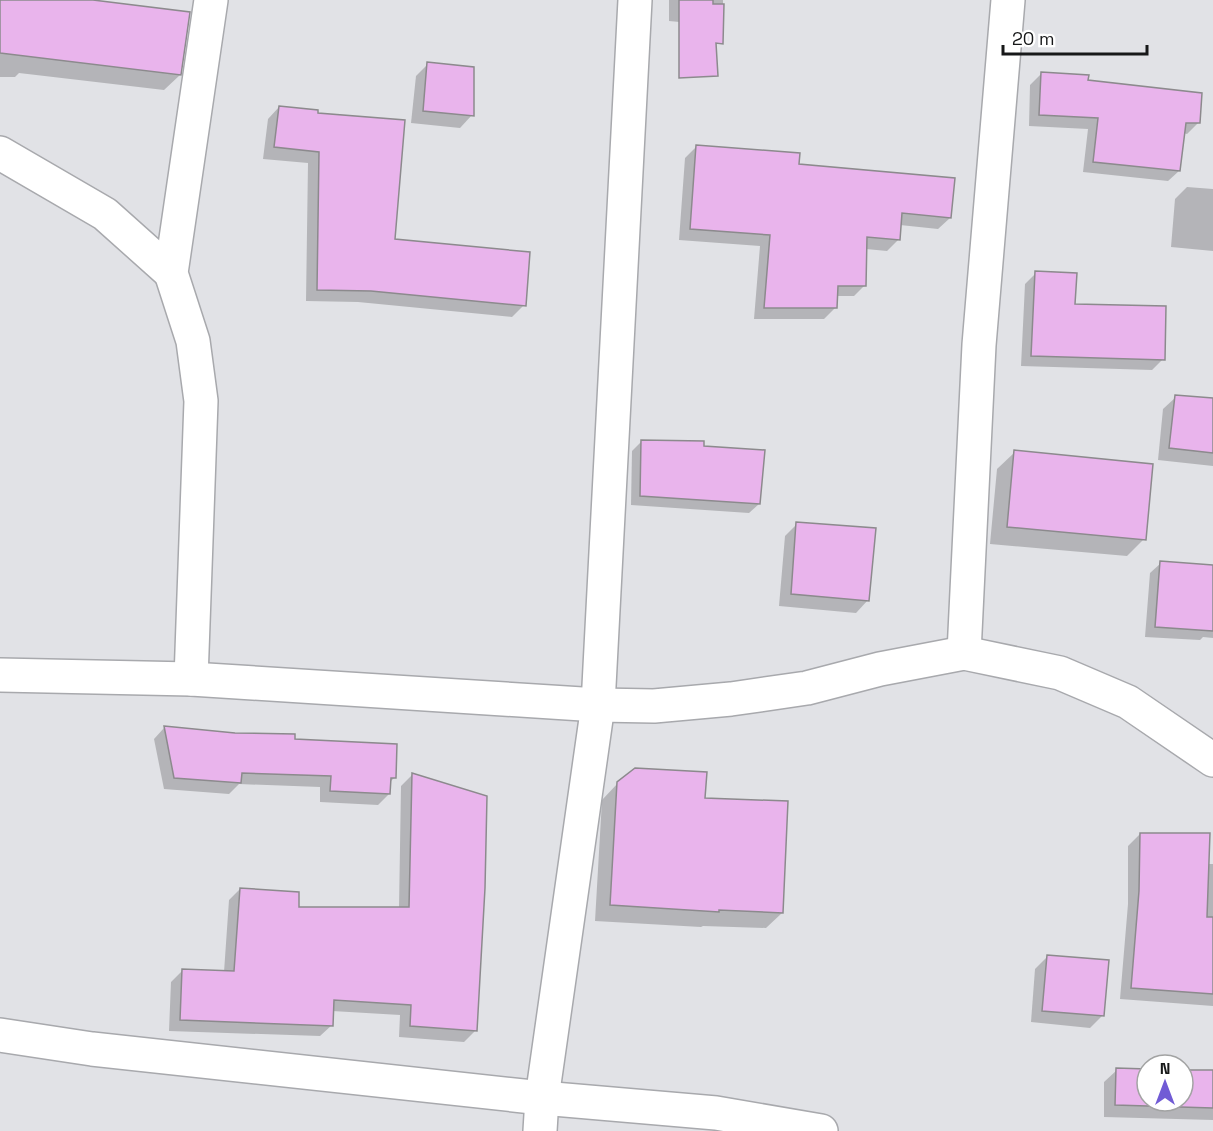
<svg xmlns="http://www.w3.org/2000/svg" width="1213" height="1131" viewBox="0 0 1213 1131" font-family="'Space Grotesk',sans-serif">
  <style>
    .shadow { fill: #0003 }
    .building { fill: #e9b4ec; stroke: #8c8a8d; stroke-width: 1.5 }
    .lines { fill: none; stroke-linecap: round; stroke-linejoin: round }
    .minor-casing { stroke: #a8a9ad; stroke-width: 36 }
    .minor { stroke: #fff; stroke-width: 33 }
  </style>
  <rect width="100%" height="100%" fill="#e1e2e6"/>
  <g class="shadow">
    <path d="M0,0H81L180,75L164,90L19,73L15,77H0Z"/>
    <path d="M669,0H723V14L711,25L669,21Z"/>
    <path d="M428,64L472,115L460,128L411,123L416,76Z"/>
    <path d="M1041,74L1087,82L1198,123L1187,134L1183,133L1179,171L1168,181L1083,172L1088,129L1029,126L1030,85Z"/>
    <path d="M279,107L316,115L393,241L524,305L512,317L358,302L306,301L308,163L263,159L268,119Z"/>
    <path d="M696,147L950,218L938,229L900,225L899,239L887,251L866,249L865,285L854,296H836V307L824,319H754L760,246L679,240L685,158Z"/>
    <path d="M1187,187L1213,189V251L1171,247L1175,199Z"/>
    <path d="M1036,273L1074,305L1163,359L1152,370L1021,366L1025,284Z"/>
    <path d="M1176,397L1213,400V466L1158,460L1163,409Z"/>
    <path d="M642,441L702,447L759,504L749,513L631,505L632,451Z"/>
    <path d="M1015,452L1144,539L1127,556L990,544L997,469Z"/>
    <path d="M797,524L868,600L856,613L779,606L785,536Z"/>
    <path d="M1161,563L1213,566V638L1203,637L1200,640L1145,637L1150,573Z"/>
    <path d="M164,728L394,778L389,783V794L378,805L320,802V787L239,784L229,794L164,789L154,739Z"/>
    <path d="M412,775L475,1031L464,1042L399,1037L400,1015L332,1011V1025L320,1036L169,1031L171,982L182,971L224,972L229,900L240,889L297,908H399L401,786Z"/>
    <path d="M618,783L704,799L782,913L766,928L703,926L701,927L595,921L602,800Z"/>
    <path d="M1140,834L1207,864H1213V1006L1120,999L1128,904V846Z"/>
    <path d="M1048,956L1102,1016L1090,1028L1031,1022L1035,969Z"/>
    <path d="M1117,1070H1147V1101H1183V1071L1213,1072V1120L1104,1117V1082Z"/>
  </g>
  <g class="building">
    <path d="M0,0H93L190,12L181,75L0,53Z"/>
    <path d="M679,0H713V4H724L723,44L716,43L718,76L679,78Z"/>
    <path d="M427,62L474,67V116L423,111Z"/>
    <path d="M1041,72L1089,75L1088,80L1202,93L1200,123H1186L1180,171L1093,162L1098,118L1039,115Z"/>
    <path d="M279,106L318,110V113L405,120L395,239L530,252L526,306L371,291L317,290L319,152L274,147Z"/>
    <path d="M696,145L800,153L799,164L955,178L951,218L902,213L900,240L867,237L866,286H838L837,308H764L770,235L690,229Z"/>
    <path d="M1035,271L1077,273L1075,304L1166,306L1165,360L1031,356Z"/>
    <path d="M1175,395L1213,398V453L1169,448Z"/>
    <path d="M641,440L704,441V446L765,450L760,504L640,496Z"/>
    <path d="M1014,450L1153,464L1146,540L1007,527Z"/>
    <path d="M796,522L876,528L869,601L791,594Z"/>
    <path d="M1160,561L1213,565V631L1155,627Z"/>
    <path d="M164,726L235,733L295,734V739L397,744L396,778H391L390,794L330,791L331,776L242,773L241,783L174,778Z"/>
    <path d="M635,768L707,772L705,798L788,801L783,913L719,910V912L610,905L617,782Z"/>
    <path d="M412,773L487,796L485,888L477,1031L410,1026L411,1005L334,1000L333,1026L180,1020L182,969L234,971L240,888L299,892V907H409Z"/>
    <path d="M1140,833H1210L1207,917H1213V994L1131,988L1139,891Z"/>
    <path d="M1047,955L1109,960L1104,1016L1042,1011Z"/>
    <path d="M1116,1068L1147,1069V1101H1183V1070H1213V1108L1115,1105Z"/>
  </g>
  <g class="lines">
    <defs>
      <g id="minor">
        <path d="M0,153L105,214L171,273"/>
        <path d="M964,653L979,345L1008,0"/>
        <path d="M0,675L191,679L598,705L654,706L731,699L807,688L880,669L964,653L1060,673L1128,702L1213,760"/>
        <path d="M191,679L201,401L193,341L171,273L211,0"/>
        <path d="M0,1035L92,1049L542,1098L716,1113L821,1131"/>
        <path d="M540,1131L542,1098L598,705L635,0"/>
      </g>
    </defs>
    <use href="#minor" class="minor-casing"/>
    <use href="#minor" class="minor"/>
  </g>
  <g transform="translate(1165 1083)"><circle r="28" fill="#ffffff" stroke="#a2a3a3" stroke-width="1.5"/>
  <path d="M0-4.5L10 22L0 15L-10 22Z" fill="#715bd5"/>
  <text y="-9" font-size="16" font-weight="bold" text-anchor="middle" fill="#171819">N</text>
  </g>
  <path d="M1003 45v9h144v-9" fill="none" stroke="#171819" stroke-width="3"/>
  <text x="1012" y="45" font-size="18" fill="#171819" stroke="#ffffff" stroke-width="4.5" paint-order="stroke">20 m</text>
</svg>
